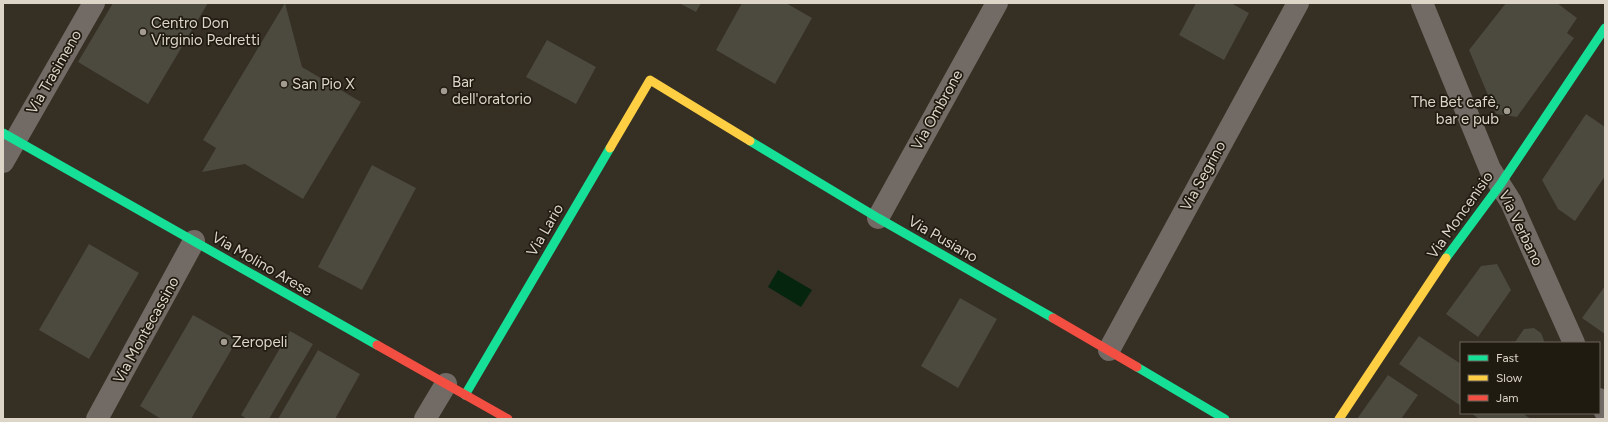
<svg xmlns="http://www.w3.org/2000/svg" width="1608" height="422" viewBox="0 0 1608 422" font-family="Figtree,sans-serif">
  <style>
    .water { fill: #05250e }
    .building { fill: #4c493f }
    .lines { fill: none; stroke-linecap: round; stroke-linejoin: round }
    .street { stroke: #726b65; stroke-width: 22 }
    .fast { stroke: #16e098; stroke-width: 9 }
    .slow { stroke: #ffcf43; stroke-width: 9 }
    .jam { stroke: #f24e42; stroke-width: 9 }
    .poi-dot { fill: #a29b8f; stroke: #201b11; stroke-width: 1.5 }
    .labels { text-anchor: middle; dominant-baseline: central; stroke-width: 3.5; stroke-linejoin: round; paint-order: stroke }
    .poi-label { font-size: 15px; fill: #dcd5c8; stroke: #201b11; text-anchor: start }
    .street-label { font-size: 15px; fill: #dcd5c8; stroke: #201b11 }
  </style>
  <rect width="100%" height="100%" fill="#352f24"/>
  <path class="water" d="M778,270L812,290L801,307L768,287Z"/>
  <g class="building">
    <path d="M113,3H208L148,104L78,62Z"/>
    <path d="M285,3L302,67L361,102L303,199L245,164L202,172L216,148L203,140Z"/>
    <path d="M679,3H701L696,12Z"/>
    <path d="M742,3H786L812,18L775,84L716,50Z"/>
    <path d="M1196,3H1231L1249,13L1224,60L1179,35Z"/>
    <path d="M1506,3H1557L1577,18L1567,33L1574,38L1517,117L1496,114L1469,50Z"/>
    <path d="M547,40L596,67L576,104L526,77Z"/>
    <path d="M1586,114L1605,127V176L1575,221L1558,209L1542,180Z"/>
    <path d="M372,165L416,188L362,290L318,267Z"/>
    <path d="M89,244L139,273L89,359L39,330Z"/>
    <path d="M1497,264L1511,290L1478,337L1446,314L1481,266Z"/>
    <path d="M1605,286V334L1582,318Z"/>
    <path d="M960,298L997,319L958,388L921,366Z"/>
    <path d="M193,315L237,340L191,419H161L140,406Z"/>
    <path d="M1534,328L1541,333L1545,343H1512L1513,341L1515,342L1524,329Z"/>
    <path d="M290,331L313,344L269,419H247L241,415Z"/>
    <path d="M1419,336L1461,364V406L1399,364Z"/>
    <path d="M318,350L360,374L335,419H278Z"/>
    <path d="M1388,375L1418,395L1401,419H1357Z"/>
    <path d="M1471,413H1522L1531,419H1479Z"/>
  </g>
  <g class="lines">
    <g class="street">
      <path d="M1422,3L1490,169L1511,202L1574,343"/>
      <path d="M3,162L94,3"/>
      <path d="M878,218L997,3"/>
      <path d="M1109,350L1298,3"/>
      <path d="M1599,399L1605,412"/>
      <path d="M97,419L194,241"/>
      <path d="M425,419L446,384"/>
    </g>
    <g class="fast">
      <path d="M3,133L377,345"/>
      <path d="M750,141L878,218L1053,318"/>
      <path d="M1446,258L1500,185L1605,28"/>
      <path d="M1137,367L1225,419"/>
      <path d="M465,395L610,148"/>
    </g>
    <g class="slow">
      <path d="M610,148L650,80L750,141"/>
      <path d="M1339,419L1446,258"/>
    </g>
    <g class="jam">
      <path d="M1053,318L1137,367"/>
      <path d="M377,345L508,419"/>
    </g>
  </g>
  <g class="poi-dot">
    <circle cx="143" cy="32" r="4"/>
    <circle cx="284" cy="84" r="4"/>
    <circle cx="444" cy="91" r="4"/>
    <circle cx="1507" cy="111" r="4"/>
    <circle cx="224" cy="342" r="4"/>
  </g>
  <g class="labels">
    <g class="poi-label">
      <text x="151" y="23">Centro Don<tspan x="151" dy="17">Virginio Pedretti</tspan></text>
      <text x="452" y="82">Bar<tspan x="452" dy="17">dell'oratorio</tspan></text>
      <text x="292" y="84">San Pio X</text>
      <text x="1499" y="102" text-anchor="end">The Bet cafè,<tspan x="1499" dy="17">bar e pub</tspan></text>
      <text x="232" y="342">Zeropeli</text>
    </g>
    <g class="street-label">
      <text transform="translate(54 72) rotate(-60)">Via Trasimeno</text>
      <text transform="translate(937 110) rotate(-61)">Via Ombrone</text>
      <text transform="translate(1203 176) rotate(-61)">Via Segrino</text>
      <text transform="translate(1460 215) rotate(-55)">Via Moncenisio</text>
      <text transform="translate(1521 228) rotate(64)">Via Verbano</text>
      <text transform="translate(545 230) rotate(-60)">Via Lario</text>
      <text transform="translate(943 239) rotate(30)">Via Pusiano</text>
      <text transform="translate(262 264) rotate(30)">Via Molino Arese</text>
      <text transform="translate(146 330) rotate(-61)">Via Montecassino</text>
    </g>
  </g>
  <rect width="1608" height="422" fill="none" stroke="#dcd5c8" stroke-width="8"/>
  <rect x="1460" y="342" width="140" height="72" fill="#201b11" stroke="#6b655a"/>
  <rect x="1468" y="355" width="20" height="6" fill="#16e098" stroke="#6b655a"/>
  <text x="1496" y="362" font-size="12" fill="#dcd5c8">Fast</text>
  <rect x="1468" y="375" width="20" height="6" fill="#ffcf43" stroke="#6b655a"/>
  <text x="1496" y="382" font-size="12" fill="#dcd5c8">Slow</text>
  <rect x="1468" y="395" width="20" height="6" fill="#f24e42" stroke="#6b655a"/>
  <text x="1496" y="402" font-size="12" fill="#dcd5c8">Jam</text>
</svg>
